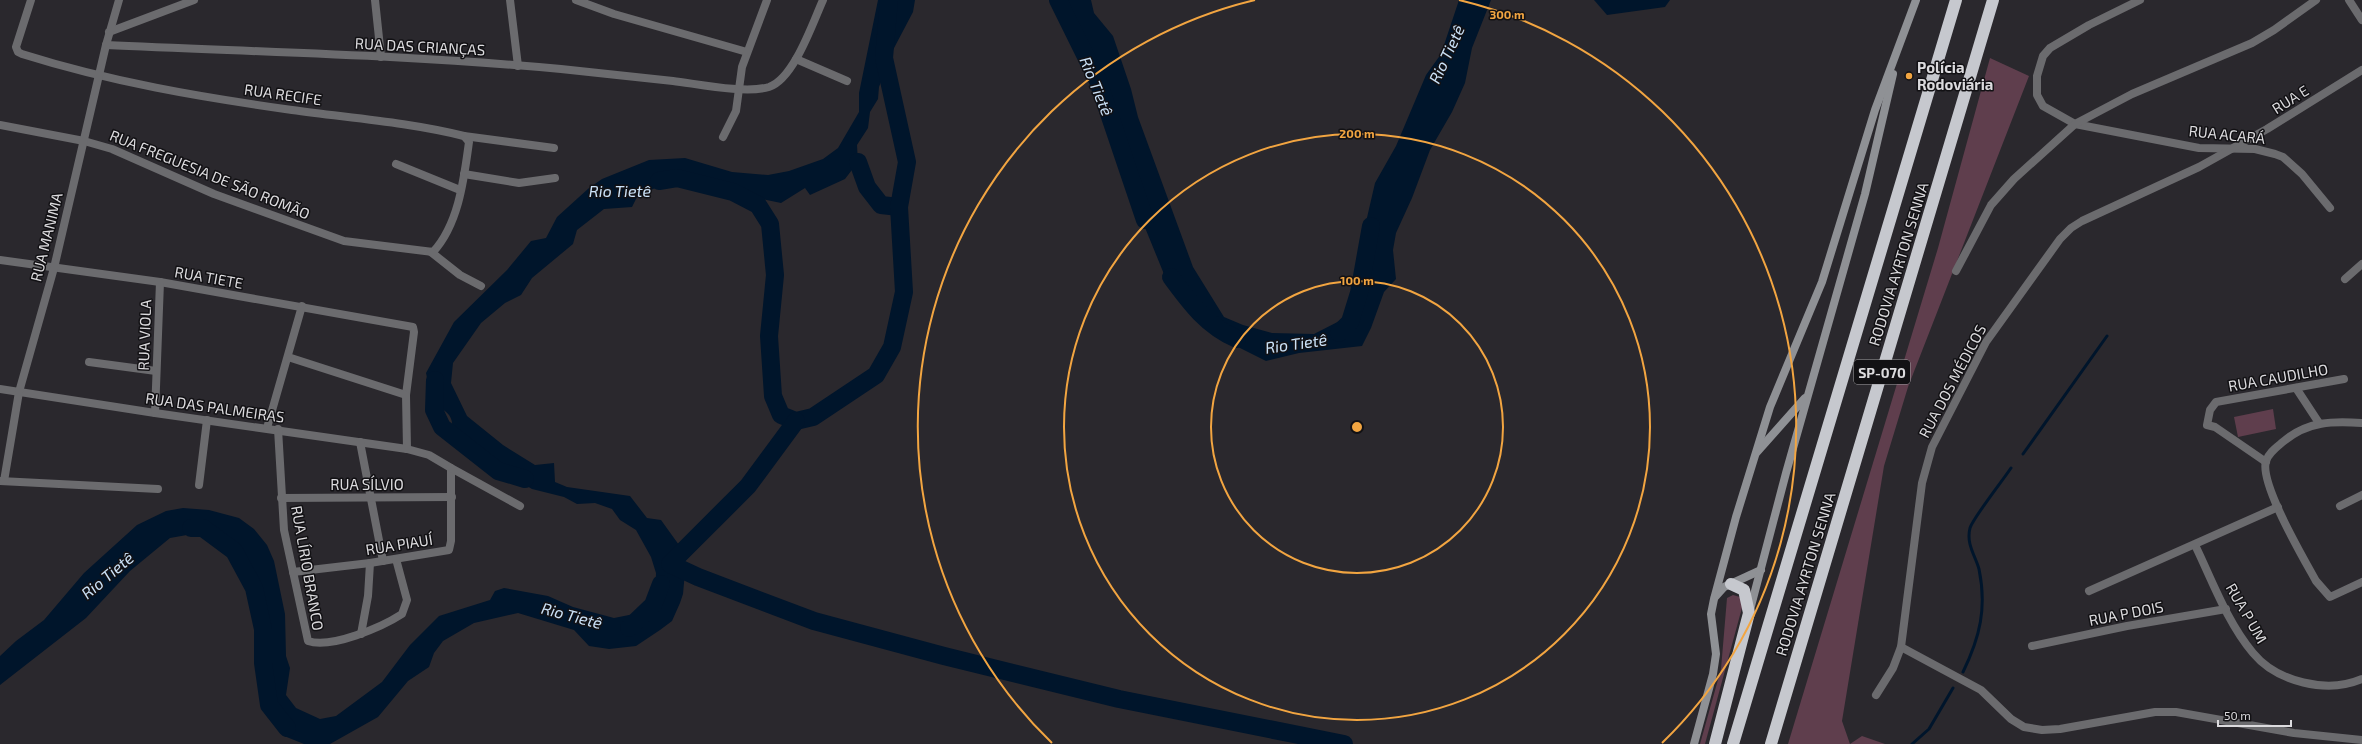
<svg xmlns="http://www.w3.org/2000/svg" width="2362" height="744" viewBox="0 0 2362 744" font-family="'Exo 2',sans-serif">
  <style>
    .green { fill: #5f3e4d }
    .water { fill: #00152b }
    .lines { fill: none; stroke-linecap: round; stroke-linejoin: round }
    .stream { stroke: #00152b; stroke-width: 3 }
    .river { stroke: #00152b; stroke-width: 18 }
    .street { stroke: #6b6b6e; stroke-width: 8 }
    .secondary { stroke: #8f9195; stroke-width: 8 }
    .highway { stroke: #c6c8ce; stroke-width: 12 }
    .ring { fill: none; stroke: #f2a541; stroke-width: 2 }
    .poi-dot { fill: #f2a541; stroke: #121114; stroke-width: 1.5 }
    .labels { text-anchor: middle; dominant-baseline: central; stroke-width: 3; stroke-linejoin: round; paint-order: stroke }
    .shield { fill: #121114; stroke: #9f9ea1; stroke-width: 1 }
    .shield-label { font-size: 14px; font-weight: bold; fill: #dcdbde }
    .street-label { font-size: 15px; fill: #dcdbde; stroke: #121114 }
    .poi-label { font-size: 15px; font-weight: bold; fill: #dcdbde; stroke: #121114; text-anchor: start }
    .water-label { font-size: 16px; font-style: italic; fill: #cbe2f8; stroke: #121114 }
    .centre { fill: #f2a541; stroke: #121114; stroke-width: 2 }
    .ring-label { font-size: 12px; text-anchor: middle; font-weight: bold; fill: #f2a541; stroke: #121114; stroke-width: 3; stroke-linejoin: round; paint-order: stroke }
  </style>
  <rect width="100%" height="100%" fill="#2a282d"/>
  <g class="green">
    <path d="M1990,58L2029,76L1908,387L1884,466L1842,721L1850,744L1862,736L1885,744H1788L1938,248Z"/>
    <path d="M2273,409L2276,429L2238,437L2234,417Z"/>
    <path d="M1733,595L1740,597L1743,604L1705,744H1700L1721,669L1727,598Z"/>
  </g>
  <g class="water">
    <path d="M878,0H915L913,12L893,50L879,87L878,99L870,112L868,128L857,145L858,162L845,179L810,195L805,188L781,203L742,195L697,176L655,188L637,197L632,207L604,209L577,230L573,244L532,278L521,295L505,303L481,323L453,363L451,383L467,416L503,445L535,465L554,463L555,482L567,487L630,496L647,518L661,520L679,545L685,572L683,594L680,603L672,621L660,630L636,646L609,649L589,646L574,630L518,613L474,623L443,641L434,653L429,667L408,681L378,717L330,744H304L284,736L273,717L270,701L273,686L263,660L260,599L233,545L217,535H187L170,538L130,571L86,618L0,685V656L16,641L44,620L84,573L137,525L166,511L183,508L209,510L239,518L254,529L267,545L274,561L285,614L286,656L290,668L286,695L296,708L320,719L336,716L382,682L410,645L439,616L490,600L495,591L504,588L548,596L573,607L614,618L649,611L655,599L656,573L651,557L636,530L620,520L612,509L595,503L577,504L564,497L532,489L489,464L470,460L451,441C454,421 454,413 433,405L426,373L454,322L507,270L531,241L546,238L557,217L589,188L602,179L649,160L685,158L732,172L768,175L789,171L823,159L838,148L859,112V93Z"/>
    <path d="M1063,0H1091L1094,13L1113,36L1131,89L1138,117L1193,267L1224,317L1243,325L1272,333L1314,334L1355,313L1368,293L1369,268L1363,235L1375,183L1396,146L1426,75L1441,54L1459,0H1491L1472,48L1465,83L1452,112L1430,150L1412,198L1396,233L1393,250L1396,279L1384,292L1371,328L1362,346L1299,353L1266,361L1240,348L1166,279L1137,208L1138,184L1121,145L1108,89Z"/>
    <path d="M1594,0H1670L1665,7L1607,15Z"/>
  </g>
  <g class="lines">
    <g class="stream">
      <path d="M2023,454L2107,336"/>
      <path d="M1963,672C1980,637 1987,608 1979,569C1975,555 1966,544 1970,528C1973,518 2003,480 2011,468"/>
      <path d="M1912,744L1929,729L1953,688"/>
    </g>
    <g class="river">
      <path d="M1058,0L1098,81L1145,220"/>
      <path d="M858,162L867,187L881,205L899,207"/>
      <path d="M659,181L677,178L733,192L758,205L770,224L775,275L769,336L773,396L781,415L796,421L813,417L876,375L892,347L904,292L899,207L907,162L884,58L889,0"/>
      <path d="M1171,277C1190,303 1207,326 1237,339"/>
      <path d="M1339,333L1350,322L1359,293L1371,226"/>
      <path d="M435,380L434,410L442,427L498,471L525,479"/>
      <path d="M796,421L748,486L670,564L698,577L814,621L944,656L1119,699L1344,744"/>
      <path d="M191,528H203L234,551L254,588L263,629V663L269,705L287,728"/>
      <path d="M629,628L653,605L661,584"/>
    </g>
    <g class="street">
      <path d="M375,0L381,57"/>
      <path d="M510,0L518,66"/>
      <path d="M576,0L614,14L747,52"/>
      <path d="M2140,0L2089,25L2050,48L2043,56L2037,76V95L2043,106L2075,124L2199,148L2255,149L2275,154L2283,157L2302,174L2330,208"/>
      <path d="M2349,0L2362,20"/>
      <path d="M109,32L194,0"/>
      <path d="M106,45C258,52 410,55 561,69C598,73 636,77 673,81C698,84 745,94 769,87C794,79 813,22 823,0"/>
      <path d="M796,59L847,81"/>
      <path d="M0,125L84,141L112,149L214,194L344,241L433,252C459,224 464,178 469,142L464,136C408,122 349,118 292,110C200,97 111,82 22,54L18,52L16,47L31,0"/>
      <path d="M464,136L554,148"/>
      <path d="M723,137L736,111L742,67L767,0"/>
      <path d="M396,164L460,190"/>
      <path d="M464,174L519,183L555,178"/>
      <path d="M431,252L460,275L481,286"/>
      <path d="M0,260L160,282L413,327L414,332L406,395"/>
      <path d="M1956,271L1991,205L2014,179L2075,124L2132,94L2252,43L2274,30L2316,0"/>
      <path d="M2345,279L2362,264"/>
      <path d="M288,357L406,395L407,449"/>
      <path d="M89,362L156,371"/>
      <path d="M2296,388L2319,423"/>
      <path d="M0,389L155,413L407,449L429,455L451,468V541L449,550L370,563L293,572"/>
      <path d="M155,413L160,282"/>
      <path d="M2362,423C2333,421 2308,421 2284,441C2277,447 2269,452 2266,461C2259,483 2304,559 2316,581L2330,597L2362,582"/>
      <path d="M267,428L302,306"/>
      <path d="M278,429L284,530L308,641C331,649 382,627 402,614L407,600L396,559"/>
      <path d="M360,442L383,561"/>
      <path d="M2266,462L2215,427L2207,425L2210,410L2216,402L2344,379"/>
      <path d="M451,468L520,506"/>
      <path d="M0,481L158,489"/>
      <path d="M4,481L19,392L54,268L106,45L119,0"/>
      <path d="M199,485L207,420"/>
      <path d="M281,498L452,497"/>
      <path d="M2340,506L2362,495"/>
      <path d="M2195,545C2212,580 2227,622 2253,653C2277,682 2327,694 2362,679"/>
      <path d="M2089,591L2278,507"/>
      <path d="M361,634L368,596L370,563"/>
      <path d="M2032,646L2127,626L2226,609"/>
      <path d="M1901,647L1981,690L2011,719L2024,727L2042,730L2060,729L2155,712H2176L2294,733L2362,740"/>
      <path d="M1876,695L1893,668L1901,647L1922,483L1932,447L1986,342L2060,239L2071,228L2082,221L2199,167L2267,129L2362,70"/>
    </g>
    <g class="secondary">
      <path d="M1757,452L1805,398"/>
      <path d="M1715,597L1724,587L1761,570"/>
      <path d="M1750,610L1786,473L1865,194L1893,74"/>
      <path d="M1694,744L1713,674L1716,654L1711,614L1714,599L1736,517L1770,407L1822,282L1875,110L1916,0"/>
    </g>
    <g class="highway">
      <path d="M1715,744L1749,613L1744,590L1731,584"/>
      <path d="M1733,744L1956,0"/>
      <path d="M1771,744L1993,0"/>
    </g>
  </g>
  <g class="ring">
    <circle cx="1357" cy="427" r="146"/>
    <circle cx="1357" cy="427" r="293"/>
    <path d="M1052 743A439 439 0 0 1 1255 0M1459 0A439 439 0 0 1 1662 743"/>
  </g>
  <circle class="poi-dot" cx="1909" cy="76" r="4"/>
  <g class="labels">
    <rect class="shield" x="1854" y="360" width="56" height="24" rx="3"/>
    <g class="shield-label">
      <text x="1882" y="372">SP-070</text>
    </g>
    <g class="street-label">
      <text transform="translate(420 46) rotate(3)">RUA DAS CRIANÇAS</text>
      <text transform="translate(283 94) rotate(8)">RUA RECIFE</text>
      <text transform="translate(2290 99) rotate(-32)">RUA E</text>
      <text transform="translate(2227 134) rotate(6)">RUA ACARÁ</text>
      <text transform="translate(210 174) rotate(22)">RUA FREGUESIA DE SÃO ROMÃO</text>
      <text transform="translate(46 237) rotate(-76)">RUA MANIMA</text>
      <text transform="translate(1898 264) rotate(-73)">RODOVIA AYRTON SENNA</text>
      <text transform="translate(209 277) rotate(10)">RUA TIETE</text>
      <text transform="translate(144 335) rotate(-88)">RUA VIOLA</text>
      <text transform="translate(2278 377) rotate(-10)">RUA CAUDILHO</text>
      <text transform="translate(1952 381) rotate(-62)">RUA DOS MÉDICOS</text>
      <text transform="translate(215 407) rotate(8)">RUA DAS PALMEIRAS</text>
      <text x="367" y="484">RUA SÍLVIO</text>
      <text transform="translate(399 544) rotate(-9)">RUA PIAUÍ</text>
      <text transform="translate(308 568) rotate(80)">RUA LÍRIO BRANCO</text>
      <text transform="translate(1805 574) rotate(-73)">RODOVIA AYRTON SENNA</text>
      <text transform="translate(2126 613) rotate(-11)">RUA P DOIS</text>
      <text transform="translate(2247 613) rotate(60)">RUA P UM</text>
    </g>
    <g class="poi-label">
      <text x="1917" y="67">Polícia<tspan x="1917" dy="17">Rodoviária</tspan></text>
    </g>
    <g class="water-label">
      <text transform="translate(1446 54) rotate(-65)">Rio Tietê</text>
      <text transform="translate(1097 86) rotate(68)">Rio Tietê</text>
      <text x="620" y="190">Rio Tietê</text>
      <text transform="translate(1296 343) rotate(-8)">Rio Tietê</text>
      <text transform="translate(107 575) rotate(-40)">Rio Tietê</text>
      <text transform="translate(572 615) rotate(15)">Rio Tietê</text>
    </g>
  </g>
  <circle cx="1357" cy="427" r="6" class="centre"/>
  <g class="ring-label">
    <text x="1507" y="19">300 m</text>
    <text x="1357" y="138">200 m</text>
    <text x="1357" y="285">100 m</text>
  </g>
  <path d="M2218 720v6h73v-6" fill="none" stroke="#dcdbde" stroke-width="2"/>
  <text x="2224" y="720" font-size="12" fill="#dcdbde" stroke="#121114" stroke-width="3" paint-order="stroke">50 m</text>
</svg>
